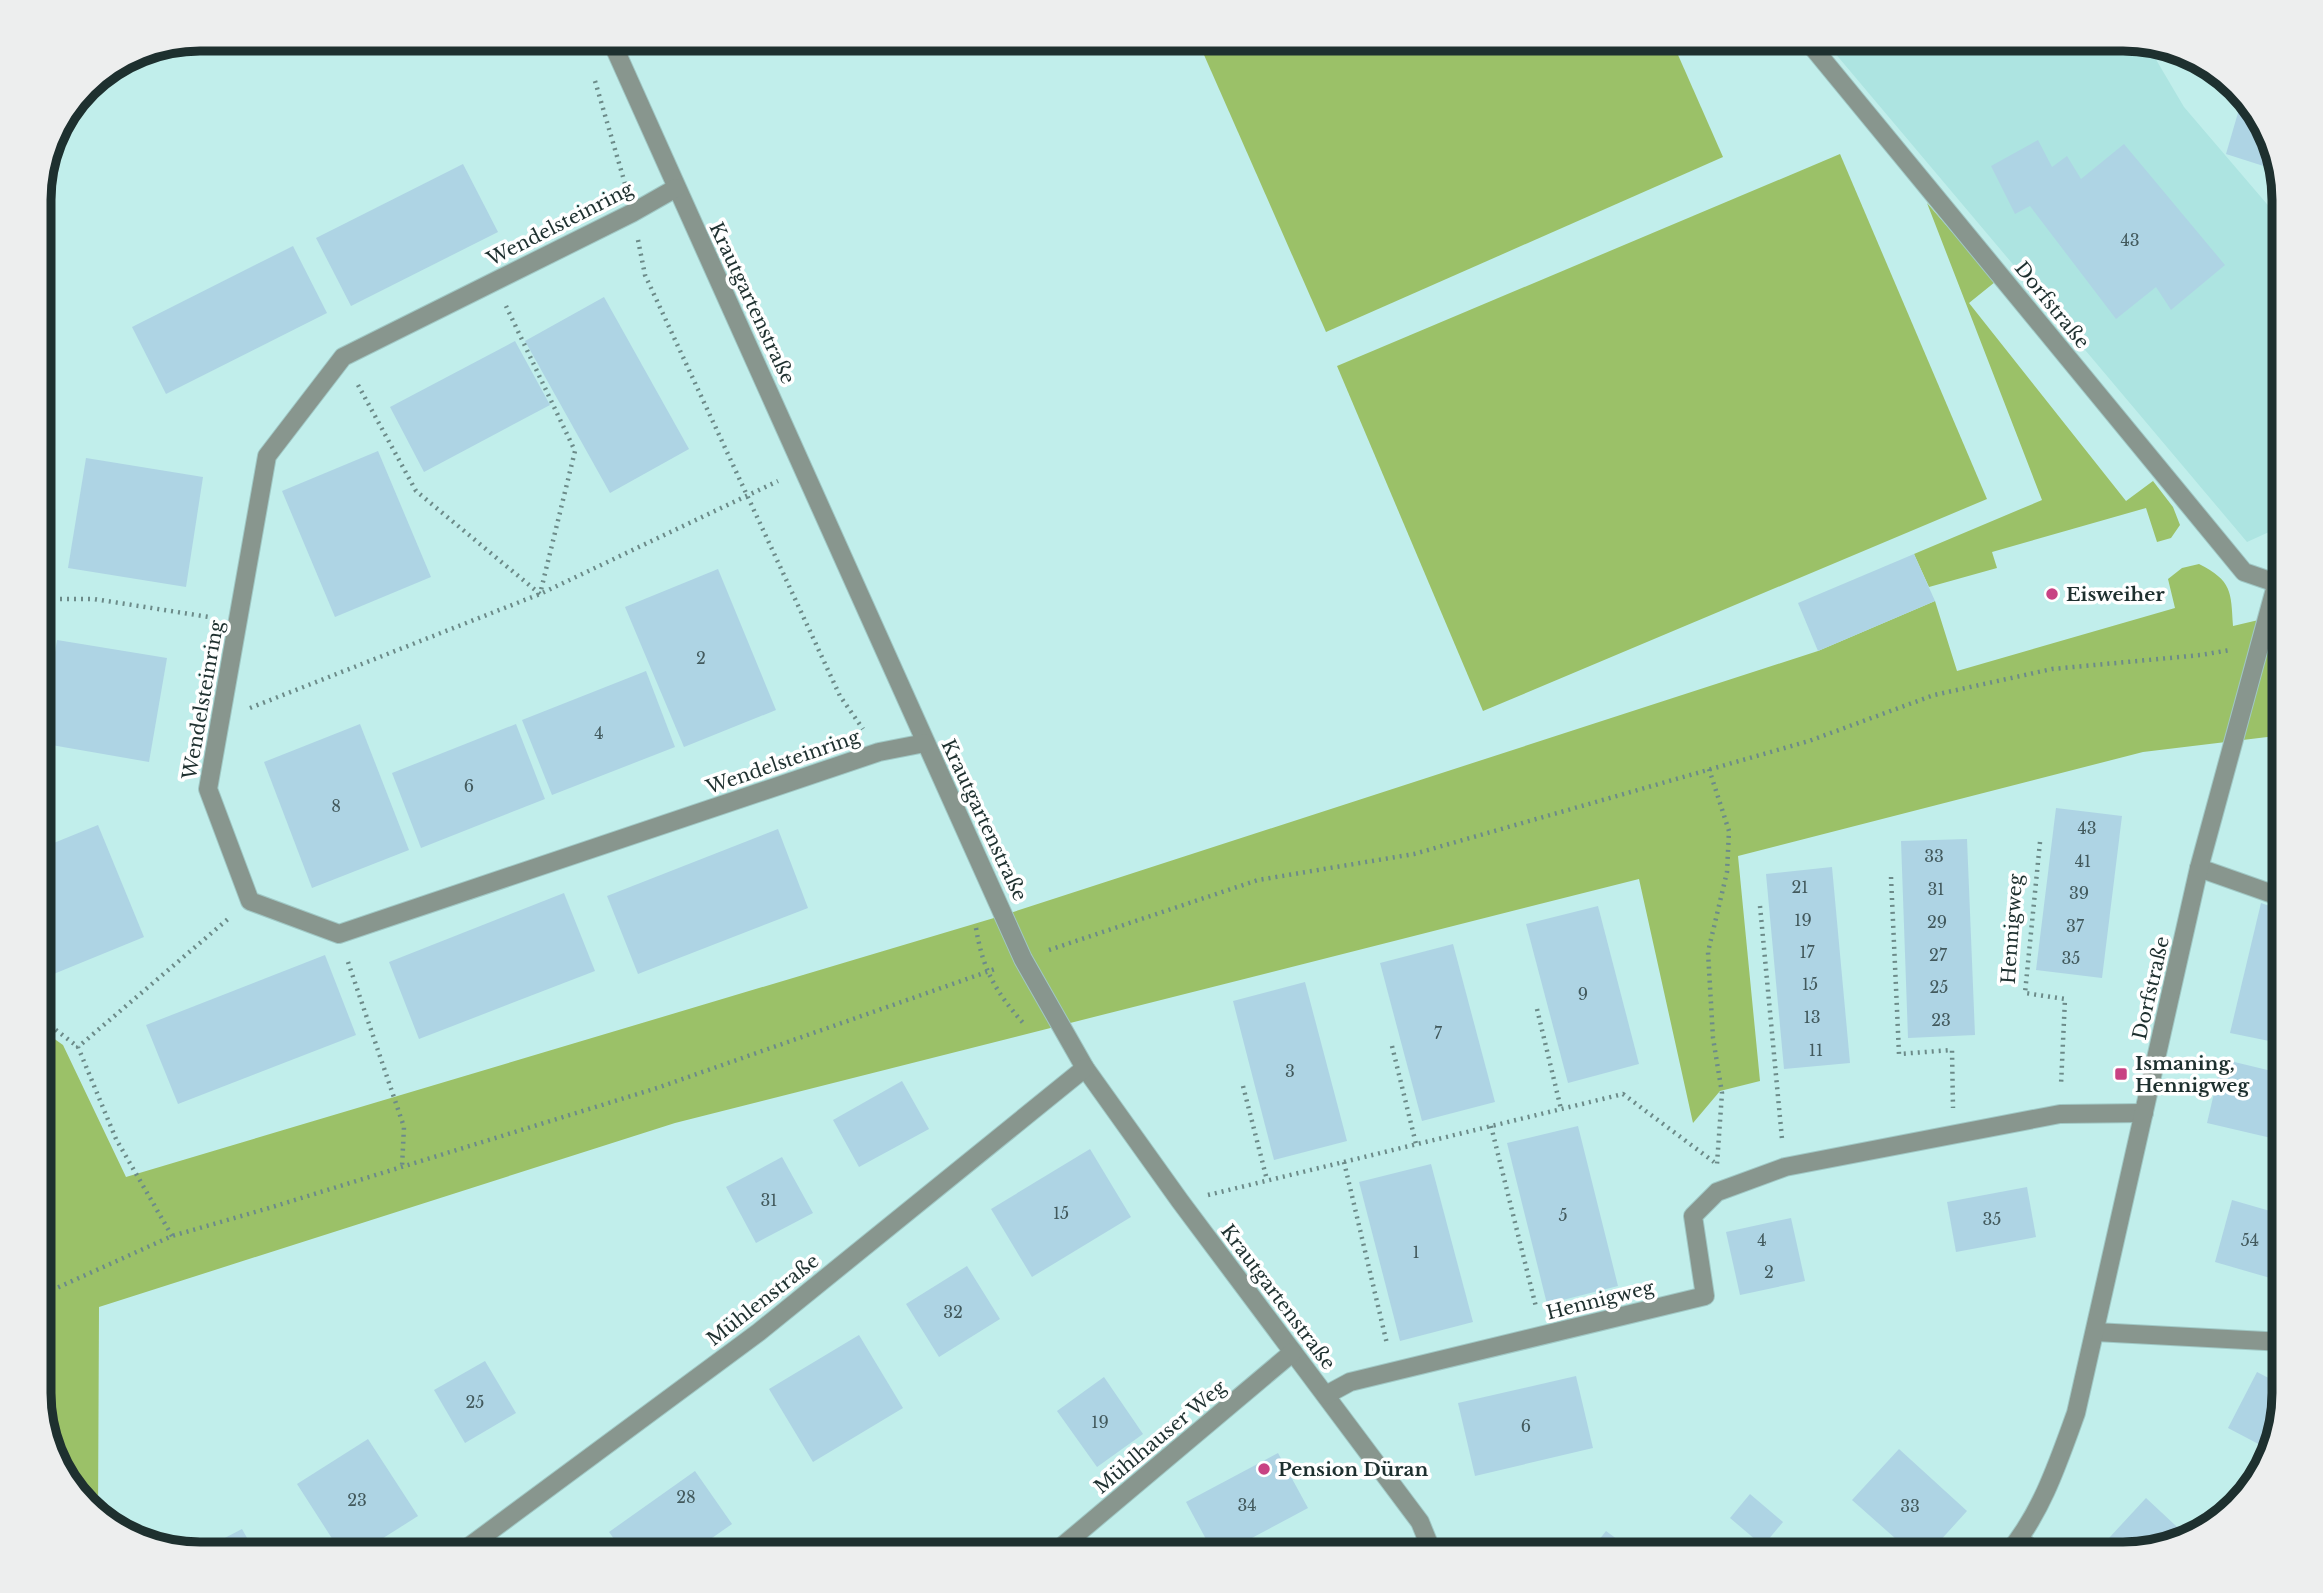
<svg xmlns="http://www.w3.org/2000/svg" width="2323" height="1593" viewBox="0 0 2323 1593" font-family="'Libre Baskerville',serif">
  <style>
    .built { fill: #ade4e1 }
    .green { fill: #9bc168 }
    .building { fill: #aed4e4 }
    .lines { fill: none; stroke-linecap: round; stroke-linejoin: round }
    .service-casing { stroke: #a0c8c5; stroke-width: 20 }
    .minor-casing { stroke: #a0c8c5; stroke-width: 20 }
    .path { stroke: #6c8b89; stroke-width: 4.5; stroke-dasharray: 2 5; stroke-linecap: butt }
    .service { stroke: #88968e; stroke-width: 18 }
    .minor { stroke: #88968e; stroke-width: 18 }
    .poi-dot { fill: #c84283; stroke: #fff; stroke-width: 2.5 }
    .labels { text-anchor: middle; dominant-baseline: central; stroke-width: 7; stroke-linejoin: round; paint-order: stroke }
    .number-label { font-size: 16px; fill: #42595c }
    .street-label { font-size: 19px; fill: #1e302f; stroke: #fff }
    .poi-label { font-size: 19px; font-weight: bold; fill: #1e302f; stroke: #fff; text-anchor: start }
    .rim { fill: none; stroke: #1e302f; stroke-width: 9 }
  </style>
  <rect width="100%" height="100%" fill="#c1eeeb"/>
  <path class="built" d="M1860,38H2123L2148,46L2184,107L2284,224V444L2269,532L2247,542L1834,52Z"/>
  <g class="green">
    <path d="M1197,39H1671L1723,157L1326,332Z"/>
    <path d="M1840,154L1987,499L1483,711L1337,366Z"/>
    <path d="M1927,203L1995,282L1969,303L2126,501L2153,481L2173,507L2180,525L2171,538L2157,542L2146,508L1992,552L1997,568L1929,587L1914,554L2042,500Z"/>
    <path d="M2199,564C2232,581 2231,591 2233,626L2284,614V735L2143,752L1738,856L1760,1081L1720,1091L1693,1123L1639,879L675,1123L99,1307L98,1515L60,1473L39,1403V1028L63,1045L126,1177L1004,915L1818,651L1935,601L1957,671L2175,608L2168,579L2182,568Z"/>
  </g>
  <g class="building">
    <path d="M2242,99L2263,120L2276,170L2226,154Z"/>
    <path d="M2038,140L2052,167L2067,156L2081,179L2124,144L2225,265L2171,310L2156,287L2116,319L2030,206L2015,214L1991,166Z"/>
    <path d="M463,164L498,232L351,306L316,238Z"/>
    <path d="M293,246L327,313L166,394L132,327Z"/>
    <path d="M604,297L689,449L610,493L525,341Z"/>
    <path d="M515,341L550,405L424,472L390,407Z"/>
    <path d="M378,451L431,577L335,617L282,491Z"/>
    <path d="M86,458L203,477L186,587L68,568Z"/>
    <path d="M1914,554L1935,601L1818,651L1798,603Z"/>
    <path d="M718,569L776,710L684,747L625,607Z"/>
    <path d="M57,640L167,658L149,762L40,743Z"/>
    <path d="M646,671L675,747L552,795L522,720Z"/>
    <path d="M360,724L409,850L312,888L264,762Z"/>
    <path d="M516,724L545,799L421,848L392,773Z"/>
    <path d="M2056,808L2122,816L2102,978L2036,970Z"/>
    <path d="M98,825L144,937L39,980V849Z"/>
    <path d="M778,829L808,908L638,974L607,896Z"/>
    <path d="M1967,839L1975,1035L1908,1038L1901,841Z"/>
    <path d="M1832,867L1850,1063L1784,1069L1766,874Z"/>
    <path d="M564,893L595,971L419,1039L389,962Z"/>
    <path d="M2261,903L2284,911V1044L2230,1033Z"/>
    <path d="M1598,906L1639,1064L1568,1083L1526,924Z"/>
    <path d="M1453,944L1495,1102L1422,1121L1380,963Z"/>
    <path d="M325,955L356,1035L178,1104L146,1025Z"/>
    <path d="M1305,982L1347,1141L1274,1160L1233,1001Z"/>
    <path d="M2222,1059L2284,1074V1141L2207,1123Z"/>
    <path d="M902,1081L929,1129L859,1167L833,1120Z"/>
    <path d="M1578,1126L1618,1286L1547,1304L1507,1143Z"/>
    <path d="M1090,1149L1131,1217L1032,1277L991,1209Z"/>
    <path d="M782,1157L813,1213L756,1243L726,1187Z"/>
    <path d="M1431,1164L1473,1322L1400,1341L1359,1182Z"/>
    <path d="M2027,1187L2036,1237L1956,1252L1947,1202Z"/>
    <path d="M2232,1200L2284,1215V1282L2215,1262Z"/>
    <path d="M1791,1218L1805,1281L1740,1295L1726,1232Z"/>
    <path d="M967,1266L1000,1319L939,1357L906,1304Z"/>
    <path d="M859,1335L903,1408L813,1462L769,1389Z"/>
    <path d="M485,1361L516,1413L465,1443L434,1390Z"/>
    <path d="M2257,1372L2284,1386V1394L2268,1449L2228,1428Z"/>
    <path d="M1576,1376L1593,1448L1475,1476L1458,1403Z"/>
    <path d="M1104,1377L1143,1434L1097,1467L1057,1411Z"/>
    <path d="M368,1439L418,1516L358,1554H342L297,1484Z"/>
    <path d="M1899,1449L1967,1511L1928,1554H1913L1852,1500Z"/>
    <path d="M1278,1453L1308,1508L1222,1554H1214L1186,1502Z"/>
    <path d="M695,1471L732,1524L689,1554H625L609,1532Z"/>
    <path d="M1750,1494L1783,1522L1763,1546L1730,1518Z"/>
    <path d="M2146,1498L2190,1539L2124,1554H2101L2097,1551Z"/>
    <path d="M242,1529L256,1554L196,1553Z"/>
    <path d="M1606,1531L1637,1554H1588Z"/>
    <path d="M1319,1539L1328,1554H1290Z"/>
  </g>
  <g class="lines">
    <defs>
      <g id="service">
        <path d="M2199,868L2284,898"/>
        <path d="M2095,1332L2284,1342"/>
      </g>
      <g id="minor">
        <path d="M610,38L1023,959L1085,1068L1180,1201L1420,1522L1433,1554"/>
        <path d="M1805,38L2244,572L2276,583"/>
        <path d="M676,188L632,213L343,357L267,456L208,789L250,901L339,934L879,752L925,743"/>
        <path d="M1326,1395L1350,1382L1705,1296L1693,1216L1717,1192L1785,1167L2060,1114L2144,1113"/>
        <path d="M2020,1539L2038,1554"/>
        <path d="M459,1554L759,1332L1085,1068"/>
        <path d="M1053,1554L1293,1352"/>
        <path d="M2007,1554C2041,1514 2058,1463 2076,1413L2199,868L2284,556"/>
      </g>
    </defs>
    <use href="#service" class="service-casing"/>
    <use href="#minor" class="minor-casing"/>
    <g class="path">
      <path d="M595,81L626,187"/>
      <path d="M638,240L645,275L840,696L863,729"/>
      <path d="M358,385L416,491L540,594L575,451L506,306"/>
      <path d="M39,599H94L209,617"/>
      <path d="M250,708L540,594L778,481"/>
      <path d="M1709,769L1729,831L1727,872L1708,952L1713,1038L1722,1093L1717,1164"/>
      <path d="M2040,842L2025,993L2065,999L2061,1085"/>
      <path d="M1891,877L1899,1054L1952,1050L1953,1108"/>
      <path d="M1760,906L1782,1139"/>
      <path d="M976,928C983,970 995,991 1024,1024"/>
      <path d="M1049,950L1258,880L1414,854L1809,741L1934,695L2052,669L2201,655L2230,650"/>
      <path d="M348,962L404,1127L402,1167"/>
      <path d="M1537,1009L1561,1109"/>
      <path d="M39,1017L78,1047"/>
      <path d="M1392,1046L1416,1144"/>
      <path d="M1243,1086L1267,1180"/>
      <path d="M1491,1126L1536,1307"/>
      <path d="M1344,1162L1387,1344"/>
      <path d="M1208,1195L1623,1094L1714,1162"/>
      <path d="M172,1236L116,1139L78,1047L228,919"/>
      <path d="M39,1296L172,1236L269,1208L657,1088L998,968"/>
    </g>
    <use href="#service" class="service"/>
    <use href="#minor" class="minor"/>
  </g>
  <g class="poi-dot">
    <circle cx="2052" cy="594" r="7"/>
    <rect x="2114" y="1067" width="14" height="14" rx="3.5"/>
    <circle cx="1264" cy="1469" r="7"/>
  </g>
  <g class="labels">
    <g class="number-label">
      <text x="2130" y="240">43</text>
      <text x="701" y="658">2</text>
      <text x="599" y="733">4</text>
      <text x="469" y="786">6</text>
      <text x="336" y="806">8</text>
      <text x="2087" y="828">43</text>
      <text x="1934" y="856">33</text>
      <text x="2083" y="861">41</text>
      <text x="1800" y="887">21</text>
      <text x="1936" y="889">31</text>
      <text x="2079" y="893">39</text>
      <text x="1803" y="920">19</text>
      <text x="1937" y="922">29</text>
      <text x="2075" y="926">37</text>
      <text x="1807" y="952">17</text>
      <text x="1938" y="955">27</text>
      <text x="2071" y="958">35</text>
      <text x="1810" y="984">15</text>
      <text x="1939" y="987">25</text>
      <text x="1583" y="994">9</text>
      <text x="1812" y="1017">13</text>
      <text x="1941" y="1020">23</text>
      <text x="1438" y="1033">7</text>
      <text x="1816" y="1050">11</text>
      <text x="1290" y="1071">3</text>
      <text x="769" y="1200">31</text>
      <text x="1061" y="1213">15</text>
      <text x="1563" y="1215">5</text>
      <text x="1992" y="1219">35</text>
      <text x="1762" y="1240">4</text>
      <text x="2250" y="1240">54</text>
      <text x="1416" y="1252">1</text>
      <text x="1769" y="1272">2</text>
      <text x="953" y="1312">32</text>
      <text x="475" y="1402">25</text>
      <text x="1100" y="1422">19</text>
      <text x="1526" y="1426">6</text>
      <text x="686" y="1497">28</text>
      <text x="357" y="1500">23</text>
      <text x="1247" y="1505">34</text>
      <text x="1910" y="1506">33</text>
    </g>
    <g class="street-label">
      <text transform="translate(560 224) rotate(-27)">Wendelsteinring</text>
      <text transform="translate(752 303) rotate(65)">Krautgartenstraße</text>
      <text transform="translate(2052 305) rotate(51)">Dorfstraße</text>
      <text transform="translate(203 700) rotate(-80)">Wendelsteinring</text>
      <text transform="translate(783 762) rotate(-19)">Wendelsteinring</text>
      <text transform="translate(984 820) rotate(65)">Krautgartenstraße</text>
      <text transform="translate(2012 929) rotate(-86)">Hennigweg</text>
      <text transform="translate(2151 988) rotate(-77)">Dorfstraße</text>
      <text transform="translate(1278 1297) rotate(53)">Krautgartenstraße</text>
      <text transform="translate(763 1300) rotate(-38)">Mühlenstraße</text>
      <text transform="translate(1600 1300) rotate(-14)">Hennigweg</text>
      <text transform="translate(1160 1437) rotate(-40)">Mühlhauser Weg</text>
    </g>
    <g class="poi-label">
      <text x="2066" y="594">Eisweiher</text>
      <text x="2135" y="1063">Ismaning,<tspan x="2135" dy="22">Hennigweg</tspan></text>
      <text x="1278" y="1469">Pension Düran</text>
    </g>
  </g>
  <path d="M0 0H2323V1593H0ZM200 51H2123A149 149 0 0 1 2272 200V1393A149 149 0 0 1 2123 1542H200A149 149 0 0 1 51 1393V200A149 149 0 0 1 200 51Z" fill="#edeeee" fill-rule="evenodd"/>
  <path class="rim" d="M200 51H2123A149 149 0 0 1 2272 200V1393A149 149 0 0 1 2123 1542H200A149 149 0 0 1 51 1393V200A149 149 0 0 1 200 51Z"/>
</svg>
